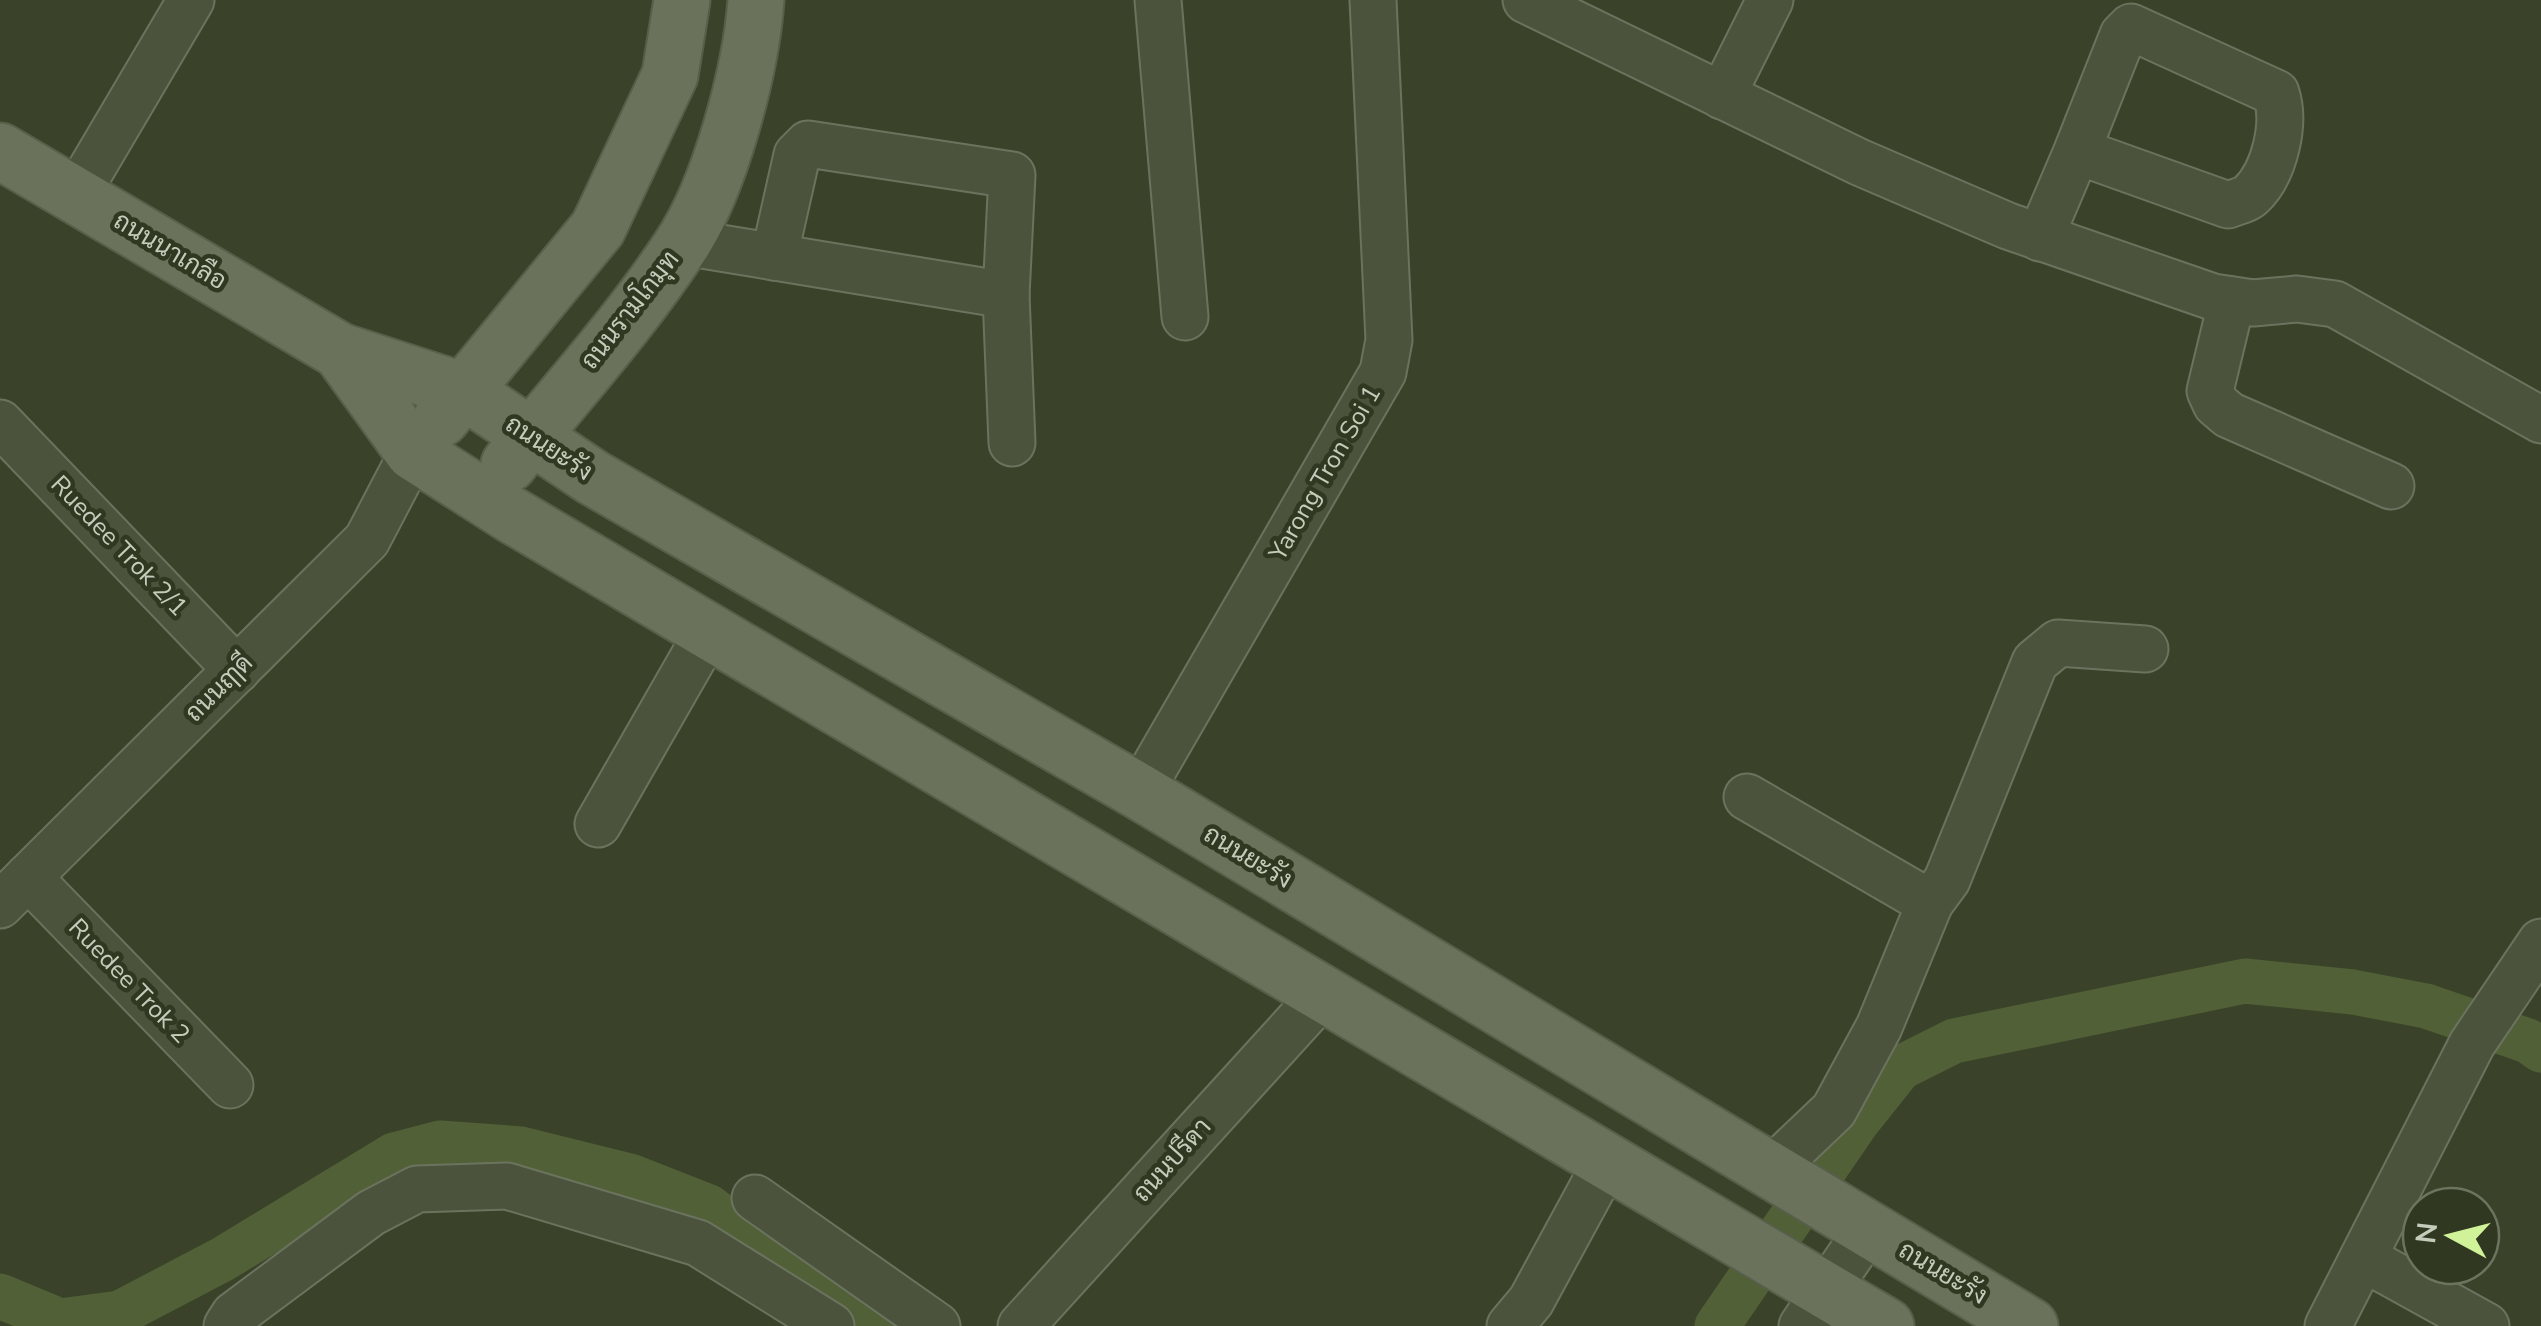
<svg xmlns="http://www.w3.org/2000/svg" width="2541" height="1326" viewBox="0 0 2541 1326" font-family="'Nunito Sans',Sarabun,sans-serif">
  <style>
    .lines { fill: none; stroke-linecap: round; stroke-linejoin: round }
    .canal { stroke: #526037; stroke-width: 45 }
    .minor-casing { stroke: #6b735f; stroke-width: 49 }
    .major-casing { stroke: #575f4a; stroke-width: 59 }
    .minor { stroke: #4b533d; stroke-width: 45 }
    .major { stroke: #6a725c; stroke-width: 55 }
    .labels { text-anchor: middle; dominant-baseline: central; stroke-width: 9; stroke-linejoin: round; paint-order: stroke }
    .street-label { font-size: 25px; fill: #c5ccbb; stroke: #303822 }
  </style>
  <rect width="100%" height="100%" fill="#3a4329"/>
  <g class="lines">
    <g class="canal">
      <path d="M0,1296L60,1321L120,1313L223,1259L394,1155L440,1143L521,1149L630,1176L709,1207L824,1297L875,1326"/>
      <path d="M1717,1326L1857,1122L1900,1068L1954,1041L2245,981L2353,992L2426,1006L2528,1041L2541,1050"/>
    </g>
    <defs>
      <g id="minor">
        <path d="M1158,0L1185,317"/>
        <path d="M1526,0L1859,162L2008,226L2213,297L2253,303L2297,299L2335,304L2541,420"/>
        <path d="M1722,96L1770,0"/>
        <path d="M76,195L191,0"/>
        <path d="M2040,238L2077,151L2228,205C2235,202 2246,200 2251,195C2275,172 2286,123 2276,93L2131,27L2123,35L2077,151"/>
        <path d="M684,242L1006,295"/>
        <path d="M774,257L797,155L808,144L1012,175L1006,295L1012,443"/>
        <path d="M2232,300L2210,391L2216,404L2229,415L2391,486"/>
        <path d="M0,423L237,670"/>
        <path d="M1140,792L1383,372L1389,340L1373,0"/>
        <path d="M1747,797L1930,903L1879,1027L1834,1110L1770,1171"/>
        <path d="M598,824L708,632"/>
        <path d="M28,877L230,1085"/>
        <path d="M1930,903L1947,880L2035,662L2058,643L2145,649"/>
        <path d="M0,905L367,540L413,452"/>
        <path d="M755,1198L937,1326"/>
        <path d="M2363,1258L2486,1326"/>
        <path d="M227,1326L234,1315L371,1213L417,1189L507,1186L698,1243L831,1326"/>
        <path d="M1021,1326L1323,994"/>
        <path d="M1510,1326L1531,1301L1607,1161"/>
        <path d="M1802,1326L1869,1228"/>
        <path d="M2328,1326L2472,1044L2541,942"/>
      </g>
      <g id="major">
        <path d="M0,151L340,351L464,391L592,477L1140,792L2030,1326"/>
        <path d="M340,351L413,452L510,514L1886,1326"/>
        <path d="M441,419L598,228L670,75L682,0"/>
        <path d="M509,464C566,393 630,323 680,247C720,188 751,70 756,0"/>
      </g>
    </defs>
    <use href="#minor" class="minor-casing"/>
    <use href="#major" class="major-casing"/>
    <use href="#minor" class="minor"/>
    <use href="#major" class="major"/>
  </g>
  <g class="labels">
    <g class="street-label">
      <text transform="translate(170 251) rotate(31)">ถนนนาเกลือ</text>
      <text transform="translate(630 310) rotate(-52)">ถนนรามโกมุท</text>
      <text transform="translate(549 448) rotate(33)">ถนนยะรัง</text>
      <text transform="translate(1325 473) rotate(-60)">Yarong Tron Soi 1</text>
      <text transform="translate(119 546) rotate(46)">Ruedee Trok 2/1</text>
      <text transform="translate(219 688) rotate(-45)">ถนนฤๅดี</text>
      <text transform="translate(1248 857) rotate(31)">ถนนยะรัง</text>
      <text transform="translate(129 981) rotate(46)">Ruedee Trok 2</text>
      <text transform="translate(1172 1160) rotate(-48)">ถนนปรีดา</text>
      <text transform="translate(1943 1273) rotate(31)">ถนนยะรัง</text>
    </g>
  </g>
  <g transform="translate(2451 1236) rotate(277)"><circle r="48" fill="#303822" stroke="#6c735f" stroke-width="2.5"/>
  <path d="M0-8L18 38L0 25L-18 38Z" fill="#d0f399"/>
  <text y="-15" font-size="28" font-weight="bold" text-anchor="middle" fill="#c5ccbb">N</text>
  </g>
</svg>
